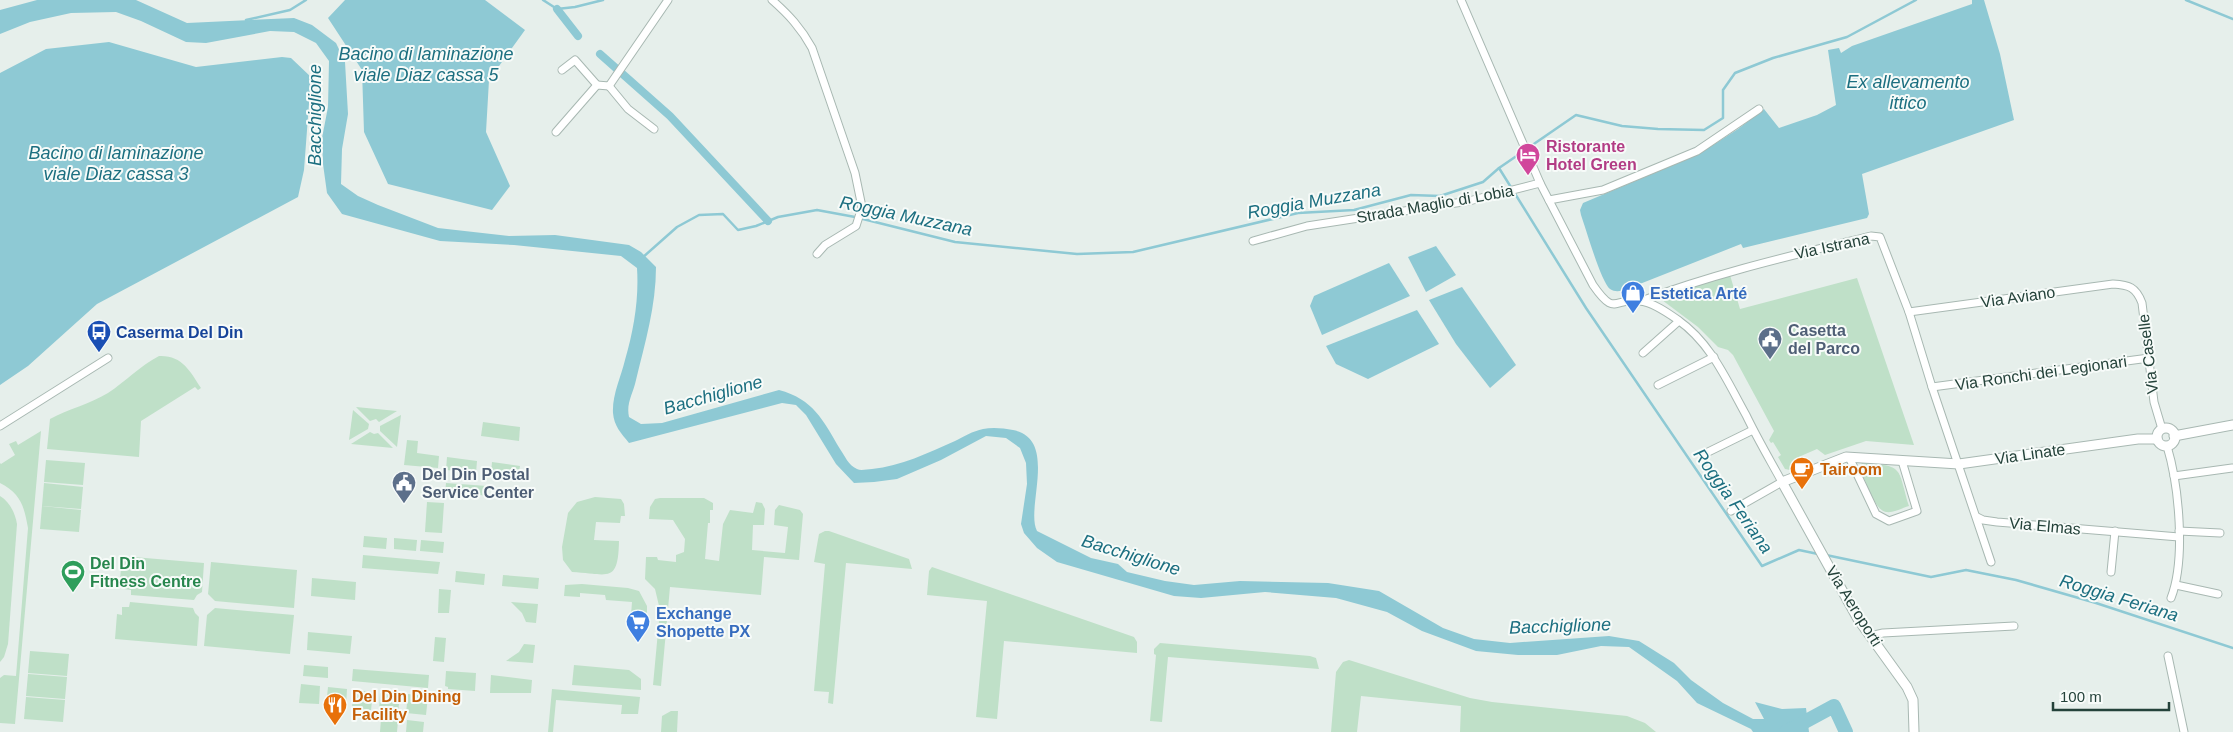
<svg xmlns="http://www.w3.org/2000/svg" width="2233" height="732" viewBox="0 0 2233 732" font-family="Helvetica,sans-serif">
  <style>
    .green { fill: #bfe0c8 }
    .water { fill: #8ec9d4 }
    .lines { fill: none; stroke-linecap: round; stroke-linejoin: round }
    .stream { stroke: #8ec9d4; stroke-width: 2.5 }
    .canal { stroke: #8ec9d4; stroke-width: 8 }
    .river { stroke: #8ec9d4; stroke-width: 14 }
    .minor-casing { stroke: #a8b8b2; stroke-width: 9 }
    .tertiary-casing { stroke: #a8b8b2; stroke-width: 11 }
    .minor { stroke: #fff; stroke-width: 7 }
    .tertiary { stroke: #fff; stroke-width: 9 }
    .labels { text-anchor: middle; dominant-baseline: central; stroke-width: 4; stroke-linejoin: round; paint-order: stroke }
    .hotel-label { font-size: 16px; font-weight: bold; fill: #b23c85; stroke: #f7fbf9; text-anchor: start }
    .street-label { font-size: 16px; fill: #24423a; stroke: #f7fbf9 }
    .shop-label { font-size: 16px; font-weight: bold; fill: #366cbe; stroke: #f7fbf9; text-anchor: start }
    .service-label { font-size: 16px; font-weight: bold; fill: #4e5e75; stroke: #f7fbf9; text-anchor: start }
    .transit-label { font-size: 16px; font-weight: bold; fill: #164399; stroke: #f7fbf9; text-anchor: start }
    .food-label { font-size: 16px; font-weight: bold; fill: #c56008; stroke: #f7fbf9; text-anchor: start }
    .leisure-label { font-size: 16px; font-weight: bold; fill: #27864d; stroke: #f7fbf9; text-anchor: start }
    .water-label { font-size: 18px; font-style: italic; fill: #1c6f80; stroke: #f7fbf9 }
  </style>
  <rect width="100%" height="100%" fill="#e6efeb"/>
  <g class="green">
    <path d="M1730,275L1740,309L1857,278L1914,445L1866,441L1825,455L1817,449L1794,459L1795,468L1790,470L1785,469L1778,457L1781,455L1773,442L1771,443L1769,440L1774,431L1733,355L1728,350L1718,347L1698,327L1662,300L1663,296Z"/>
    <path d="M159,356C182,355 190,371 201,388L198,390L195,387L141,421L139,457L47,449L50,419C68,409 90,404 108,393C126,381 140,366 159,356Z"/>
    <path d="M356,407L397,411L379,422L376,419L370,421Z"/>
    <path d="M353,410L369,424L368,429L349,440Z"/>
    <path d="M401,415L397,447L380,431V426Z"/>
    <path d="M483,422L520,427L519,441L481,436Z"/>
    <path d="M41,431L15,724L0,723V678L4,675L16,676L28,528C24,506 21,494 0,483V463L1,464L15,455L9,444L16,441L18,445Z"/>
    <path d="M370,432L374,434L378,433L393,448L351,444Z"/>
    <path d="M407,440L418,441L417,453L439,456L438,468L404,465Z"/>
    <path d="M447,457L477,461L476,473L446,470Z"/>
    <path d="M46,460L85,463L83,485L44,482Z"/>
    <path d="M492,462L520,466L518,477L491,474Z"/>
    <path d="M1862,462C1905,467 1897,466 1909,506C1902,508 1894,513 1886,512C1875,511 1865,479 1860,469Z"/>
    <path d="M44,483L83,487L81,509L42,506Z"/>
    <path d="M446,483L487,486L486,496L452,490V495L445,494Z"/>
    <path d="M0,496C10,502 15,513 17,524L8,644L4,657L0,662Z"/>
    <path d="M595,497L621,499L624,504L625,516H621L620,523L596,522L594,540L619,541C618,584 609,574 572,572L563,560L562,547L568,513L577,502Z"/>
    <path d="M660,498H704L713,503V510H710V523H708L705,559L719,561L723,524L730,510L753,513L756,502L762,503L765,509L764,525H753L752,550L785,553L788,527L774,525L775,510L779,505L800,510L803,514L799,560L764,557L761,595L670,587L661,686L653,685L660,610L655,589L645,579L646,557H657L658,560L676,562V555L684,552L685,539L673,520L649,519L650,507L655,499Z"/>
    <path d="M427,502L444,503L442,533L425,532Z"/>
    <path d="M42,506L81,510L79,532L40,529Z"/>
    <path d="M825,531H829L909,559L912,569L846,563L833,704L828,703L829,692L814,691L825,564L814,562L819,534Z"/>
    <path d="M364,536L387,538L386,549L363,547Z"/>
    <path d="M394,538L417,540L416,551L394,549Z"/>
    <path d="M421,540L444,542L443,553L420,551Z"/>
    <path d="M363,555L440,562L438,574L362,568Z"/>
    <path d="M122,556L204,563L202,592L197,595L194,600L131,595V590L124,589L125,581L120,580Z"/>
    <path d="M211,562L297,570L294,608L215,601L208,594Z"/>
    <path d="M932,567L1134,637L1137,642V653L1004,641L997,719L976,717L987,601L927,595L929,571Z"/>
    <path d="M456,571L485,574L484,585L455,582Z"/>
    <path d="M503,575L539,578L538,589L502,586Z"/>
    <path d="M312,578L356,582L355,600L311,596Z"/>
    <path d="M582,584L628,588L639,591L647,606V616L631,615L632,602L606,600L605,595L580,593V597L564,596L565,585Z"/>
    <path d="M439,589L451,590L449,613H438Z"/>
    <path d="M130,602L193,608L195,613L199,617L197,646L115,639L117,614L122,615V607H129Z"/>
    <path d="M511,602L538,604L536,623L526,622L522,613Z"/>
    <path d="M215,608L294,615L290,654L204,646L207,615Z"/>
    <path d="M308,632L352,636L350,654L307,650Z"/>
    <path d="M435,637L446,638L444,662L433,661Z"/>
    <path d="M1160,643L1310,656L1316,658L1319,669L1168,657L1162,722L1150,721L1156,655L1154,654V649Z"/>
    <path d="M524,644L535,645L533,663L506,661L519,652Z"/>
    <path d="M30,651L69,654L67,676L28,673Z"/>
    <path d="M1349,660L1470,698L1492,702L1627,716L1645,723L1656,732H1460L1461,706L1361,696L1357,732H1331L1336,672L1343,662Z"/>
    <path d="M304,665L328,667V678L303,676Z"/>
    <path d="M574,665L629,670L641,679V690L572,685Z"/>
    <path d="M353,669L429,675L428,688L352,681Z"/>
    <path d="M446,671L476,673L475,691L448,689V687L445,686Z"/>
    <path d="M28,674L67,677L65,699L26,696Z"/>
    <path d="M491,675L532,680L531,693H490Z"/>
    <path d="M301,684L320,686L319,704L299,703Z"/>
    <path d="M328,687L347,689L346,707L326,706Z"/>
    <path d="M552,689L640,697L638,714H621L622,705L556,700L553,732H548Z"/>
    <path d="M353,690L373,692L371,710L352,709Z"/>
    <path d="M380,693L400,695L398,713L379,712Z"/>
    <path d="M408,694L428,696L426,715L406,713Z"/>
    <path d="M26,697L65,700L63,722L24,719Z"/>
    <path d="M671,711H678L677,732H661L662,716Z"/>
    <path d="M381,719L398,721L397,732H380Z"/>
    <path d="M407,720L424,722L423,732H406Z"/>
  </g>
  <g class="water">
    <path d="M37,0H136L187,23L294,18L312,25L336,43L345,62L348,114L342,149L341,184L358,196L378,205L438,228L509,236L555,235L629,245L641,252L656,267C656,306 645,343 636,380C633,394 626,403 629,417L641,424L662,423L779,390C813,399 823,420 840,449C845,456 848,465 857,469C861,471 867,469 872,469C901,466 928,453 955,441C963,437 973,431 983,429C992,427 1003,428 1013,430C1059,439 1025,508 1037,531L1091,558L1118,564L1127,572L1165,581L1194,585L1240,581L1328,583L1379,591L1443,628L1474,639L1510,643L1609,636L1639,641L1674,663L1691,680L1723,703L1753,719H1764L1755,702L1782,709L1806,708L1809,732H1753L1751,729L1697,703L1677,681L1629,647L1601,646L1557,655H1518L1476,651L1422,631L1387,612L1336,598L1265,592L1201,598L1174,596L1057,562L1037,548L1024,533L1021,524L1027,484L1026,463L1020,448L1006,438L986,436L941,460L897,479L874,482L854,483L836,464L806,415L796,405L782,403L629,443C621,433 614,426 613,413C612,395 621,377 625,360C634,329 639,299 637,268L621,256L514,245L440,241L342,214L327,193L323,164L322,138L328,107L329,61L316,43L294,32L270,31L206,43L186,42L141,21L116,12L71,13L30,22L0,34V10Z"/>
    <path d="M345,0H485L525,30L489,80L486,132L510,186L492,210L388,184L364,132L362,70L328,18Z"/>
    <path d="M1972,0H1984L2000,54L2014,120L1862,174L1869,214L1867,218L1743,248L1741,244L1622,291C1618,291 1614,292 1610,289C1601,282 1586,229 1581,215L1580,210L1583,203L1699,154L1738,129L1764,109L1779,128L1817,115L1836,105L1828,50L1839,48L1841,53L1852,46L1972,4Z"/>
    <path d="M109,42L196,67L282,57L291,58L311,77L304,170L298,197L97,304L28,366L0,385V73L46,49Z"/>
    <path d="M1436,246L1456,275L1426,292L1408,257Z"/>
    <path d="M1389,263L1410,296L1322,335L1310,306L1314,296Z"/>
    <path d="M1462,287L1516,365L1490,388L1456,344L1429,300Z"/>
    <path d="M1417,310L1439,344L1368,379L1336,364L1326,346Z"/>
  </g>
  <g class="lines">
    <g class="stream">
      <path d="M543,0L557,9L575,7L603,0"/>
      <path d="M2186,0L2233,19"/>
      <path d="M246,20L290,10L306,0"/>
      <path d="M1499,168L1586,308L1762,566L1799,550L1818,554"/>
      <path d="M642,258L677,227L699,215L723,214L738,230L756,226L778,217L817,210L855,217L955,242L1077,254L1133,252L1298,213L1354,210L1411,195L1440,196L1483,182L1499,168L1576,115L1622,126L1658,129L1704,130L1723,118V90L1735,73L1773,58L1847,37L1916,0"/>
      <path d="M1826,555L1931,577L1966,570L2016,580L2096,603L2233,648"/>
    </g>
    <g class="canal">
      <path d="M557,9L578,36"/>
      <path d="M600,54L670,116L768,221"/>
    </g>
    <path class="river" d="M1786,732L1834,706L1846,732"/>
    <defs>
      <g id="minor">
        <path d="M772,0C789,15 801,28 812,48L855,173L862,207L856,226L825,245L817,254"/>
        <path d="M562,70L575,60L597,85"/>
        <path d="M609,86L668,0"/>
        <path d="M609,86L628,109L654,129"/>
        <path d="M556,132L597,85L609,86"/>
        <path d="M1540,183L1593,285C1616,318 1613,297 1641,301C1654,303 1668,313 1678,320C1711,343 1727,381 1746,415C1757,438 1770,460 1782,482L1731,511"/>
        <path d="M1549,200L1603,190L1697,151L1759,109"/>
        <path d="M1253,241L1307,226L1469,201L1540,183L1461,0"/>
        <path d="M1641,301C1716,273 1794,255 1871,236L1880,237L1909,312L1932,387L1991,562"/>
        <path d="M1909,312L2113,284C2129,285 2136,287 2142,303L2154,402L2162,429"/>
        <path d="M1643,353L1679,321"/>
        <path d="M1658,385L1714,357"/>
        <path d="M1932,387L2149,358"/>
        <path d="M0,426L108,358"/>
        <path d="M2167,446C2179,486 2186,559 2171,598"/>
        <path d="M1704,454L1753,430"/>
        <path d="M1849,457L1876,514L1889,521L1917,511L1902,461"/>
        <path d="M2174,476L2232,468"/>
        <path d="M1977,517L1983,520L1997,522L2179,537"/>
        <path d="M2179,531L2220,533"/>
        <path d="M2111,572L2115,531"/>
        <path d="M2176,585L2218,594"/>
        <path d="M1870,636L1883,633L2014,626"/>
        <path d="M2168,656L2184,732"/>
      </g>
      <g id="tertiary">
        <circle cx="2166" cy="437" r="9"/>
        <path d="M2174,436L2233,425"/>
        <path d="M1914,732L1913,700L1907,687L1858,619L1782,482L1846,457L1959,464L2138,439H2157"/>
      </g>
    </defs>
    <use href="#minor" class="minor-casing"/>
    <use href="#tertiary" class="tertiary-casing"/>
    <use href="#minor" class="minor"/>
    <use href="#tertiary" class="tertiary"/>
  </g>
  <defs>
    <symbol id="hotel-pin" viewBox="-11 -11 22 30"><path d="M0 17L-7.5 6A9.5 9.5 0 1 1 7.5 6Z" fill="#d1479c" stroke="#f7fbf9"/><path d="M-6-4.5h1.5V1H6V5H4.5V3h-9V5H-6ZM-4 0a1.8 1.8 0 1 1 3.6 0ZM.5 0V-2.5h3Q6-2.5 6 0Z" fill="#fff"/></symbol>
    <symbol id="shop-pin" viewBox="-11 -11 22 30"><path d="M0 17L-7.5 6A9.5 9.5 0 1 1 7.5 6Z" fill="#3f7fe0" stroke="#f7fbf9"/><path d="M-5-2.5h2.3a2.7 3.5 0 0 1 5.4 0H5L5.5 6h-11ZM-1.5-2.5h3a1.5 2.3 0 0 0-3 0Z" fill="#fff"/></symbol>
    <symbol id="bus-pin" viewBox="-11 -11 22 30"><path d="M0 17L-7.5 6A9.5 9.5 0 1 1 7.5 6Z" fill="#1a4fb4" stroke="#f7fbf9"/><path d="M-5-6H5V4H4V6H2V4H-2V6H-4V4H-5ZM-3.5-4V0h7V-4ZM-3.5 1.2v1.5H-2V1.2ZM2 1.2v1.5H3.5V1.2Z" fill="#fff"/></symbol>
    <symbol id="civic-pin" viewBox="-11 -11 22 30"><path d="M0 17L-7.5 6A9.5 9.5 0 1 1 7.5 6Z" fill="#5c6f8a" stroke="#f7fbf9"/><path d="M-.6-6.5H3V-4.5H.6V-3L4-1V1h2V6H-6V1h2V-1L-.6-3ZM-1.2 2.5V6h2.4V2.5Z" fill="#fff"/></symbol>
    <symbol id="cafe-pin" viewBox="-11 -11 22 30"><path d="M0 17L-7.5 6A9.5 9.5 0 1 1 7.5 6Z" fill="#e8710a" stroke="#f7fbf9"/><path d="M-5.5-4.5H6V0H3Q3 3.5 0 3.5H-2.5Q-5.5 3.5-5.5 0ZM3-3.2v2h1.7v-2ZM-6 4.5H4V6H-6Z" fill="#fff"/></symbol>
    <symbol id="stadium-pin" viewBox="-11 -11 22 30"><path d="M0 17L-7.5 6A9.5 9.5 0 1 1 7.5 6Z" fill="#2e9e5b" stroke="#f7fbf9"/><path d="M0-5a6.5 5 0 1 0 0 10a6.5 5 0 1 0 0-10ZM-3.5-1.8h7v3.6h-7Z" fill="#fff"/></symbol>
    <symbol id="supermarket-pin" viewBox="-11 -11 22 30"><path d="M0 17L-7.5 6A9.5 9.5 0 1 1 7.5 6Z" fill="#3f7fe0" stroke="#f7fbf9"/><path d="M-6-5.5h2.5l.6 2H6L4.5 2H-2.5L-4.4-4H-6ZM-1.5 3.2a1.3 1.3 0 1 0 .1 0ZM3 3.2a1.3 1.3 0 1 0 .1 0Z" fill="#fff"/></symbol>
    <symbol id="restaurant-pin" viewBox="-11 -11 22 30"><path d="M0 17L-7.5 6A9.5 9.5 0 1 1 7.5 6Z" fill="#e8710a" stroke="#f7fbf9"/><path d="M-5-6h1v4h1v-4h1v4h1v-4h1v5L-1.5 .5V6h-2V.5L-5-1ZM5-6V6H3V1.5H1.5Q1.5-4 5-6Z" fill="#fff"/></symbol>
  </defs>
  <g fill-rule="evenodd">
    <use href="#hotel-pin" x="1514" y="141" width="28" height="38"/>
    <use href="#shop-pin" x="1619" y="279" width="28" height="38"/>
    <use href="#bus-pin" x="85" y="318" width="28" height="38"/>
    <use href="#civic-pin" x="1756" y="325" width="28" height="38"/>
    <use href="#cafe-pin" x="1788" y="455" width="28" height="38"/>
    <use href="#civic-pin" x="390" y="469" width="28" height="38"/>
    <use href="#stadium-pin" x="59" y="558" width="28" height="38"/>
    <use href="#supermarket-pin" x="624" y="608" width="28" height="38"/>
    <use href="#restaurant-pin" x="321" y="691" width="28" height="38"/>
  </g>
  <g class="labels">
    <g class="hotel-label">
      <text x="1546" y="146">Ristorante<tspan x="1546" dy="18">Hotel Green</tspan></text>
    </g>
    <g class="street-label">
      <text transform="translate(1435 204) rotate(-10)">Strada Maglio di Lobia</text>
      <text transform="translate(1832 246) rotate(-12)">Via Istrana</text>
      <text transform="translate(2018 297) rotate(-8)">Via Aviano</text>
      <text transform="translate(2148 354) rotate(-97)">Via Caselle</text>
      <text transform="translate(2041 373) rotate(-8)">Via Ronchi dei Legionari</text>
      <text transform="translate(2030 454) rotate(-8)">Via Linate</text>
      <text transform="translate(2045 526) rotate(5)">Via Elmas</text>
      <text transform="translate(1854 606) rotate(58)">Via Aeroporti</text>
    </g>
    <g class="shop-label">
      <text x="1650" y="293">Estetica Arté</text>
      <text x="656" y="613">Exchange<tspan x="656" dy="18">Shopette PX</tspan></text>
    </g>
    <g class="service-label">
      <text x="1788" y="330">Casetta<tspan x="1788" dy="18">del Parco</tspan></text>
      <text x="422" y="474">Del Din Postal<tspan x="422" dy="18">Service Center</tspan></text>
    </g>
    <g class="transit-label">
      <text x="116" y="332">Caserma Del Din</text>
    </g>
    <g class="food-label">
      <text x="1820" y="469">Tairoom</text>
      <text x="352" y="696">Del Din Dining<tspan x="352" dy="18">Facility</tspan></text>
    </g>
    <g class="leisure-label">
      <text x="90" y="563">Del Din<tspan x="90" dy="18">Fitness Centre</tspan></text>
    </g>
    <g class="water-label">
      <text x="426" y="54">Bacino di laminazione<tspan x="426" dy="21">viale Diaz cassa 5</tspan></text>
      <text x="1908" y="82">Ex allevamento<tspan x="1908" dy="21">ittico</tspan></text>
      <text transform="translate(315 115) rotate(-90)">Bacchiglione</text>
      <text x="116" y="153">Bacino di laminazione<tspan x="116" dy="21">viale Diaz cassa 3</tspan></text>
      <text transform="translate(1314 201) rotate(-10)">Roggia Muzzana</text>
      <text transform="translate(906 216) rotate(12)">Roggia Muzzana</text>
      <text transform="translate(713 395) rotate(-16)">Bacchiglione</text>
      <text transform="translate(1733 501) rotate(55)">Roggia Feriana</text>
      <text transform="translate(1131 555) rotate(17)">Bacchiglione</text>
      <text transform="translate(2119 598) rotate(17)">Roggia Feriana</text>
      <text transform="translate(1560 626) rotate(-2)">Bacchiglione</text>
    </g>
  </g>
  <path d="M2053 702v8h116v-8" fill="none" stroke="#24423a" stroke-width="2.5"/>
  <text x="2060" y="702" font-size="15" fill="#24423a" stroke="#f7fbf9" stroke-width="4" paint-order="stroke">100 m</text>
</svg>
